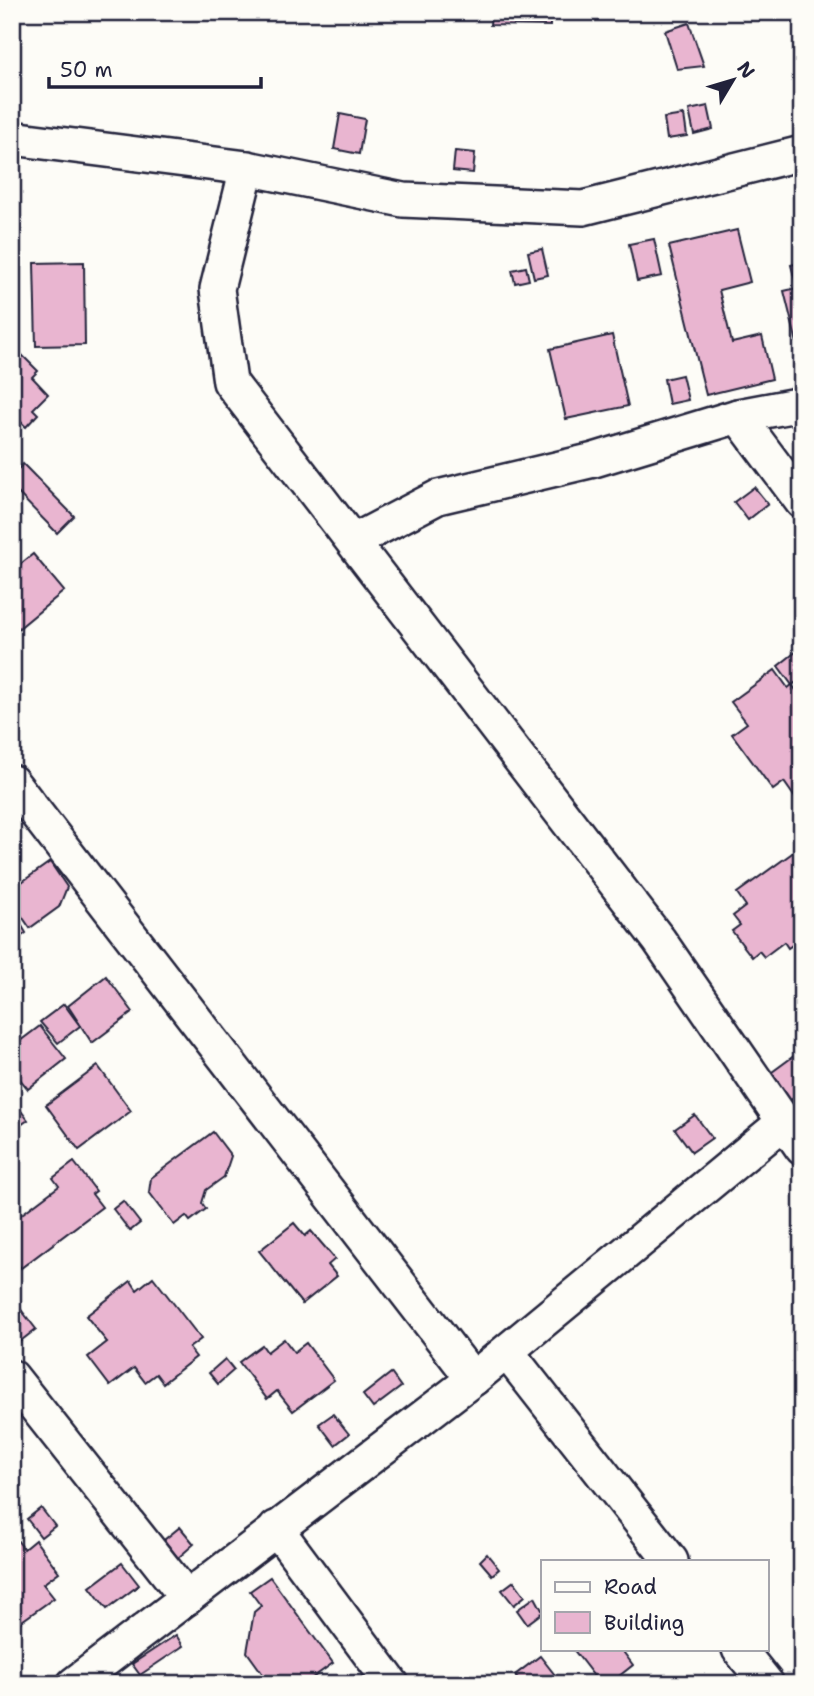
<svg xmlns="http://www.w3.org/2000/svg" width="814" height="1696" viewBox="0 0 814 1696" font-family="'Shantell Sans',sans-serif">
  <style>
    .building { fill: #e9b5d0; stroke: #22223b; stroke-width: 2 }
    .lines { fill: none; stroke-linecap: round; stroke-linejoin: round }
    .street-casing { stroke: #22223b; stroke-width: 38 }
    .street { stroke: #fdfcf7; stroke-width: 33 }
  </style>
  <rect width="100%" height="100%" fill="#fdfcf7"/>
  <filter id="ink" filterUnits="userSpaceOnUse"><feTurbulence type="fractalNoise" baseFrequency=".0143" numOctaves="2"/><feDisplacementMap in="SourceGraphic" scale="14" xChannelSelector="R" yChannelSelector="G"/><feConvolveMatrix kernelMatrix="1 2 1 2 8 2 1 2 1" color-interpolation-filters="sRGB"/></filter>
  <g filter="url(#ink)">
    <g class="building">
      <path d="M491,12H550V26L490,25Z"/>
      <path d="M689,23L704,66L677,69L665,31Z"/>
      <path d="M708,106L713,129L694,134L689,110Z"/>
      <path d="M340,114L365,119L359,154L334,149Z"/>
      <path d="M684,115L687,136L667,139L664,118Z"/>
      <path d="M455,151L475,153L473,173L453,171Z"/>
      <path d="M737,230L750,282L719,290L732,343L762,336L772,379L706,395L669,246Z"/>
      <path d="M654,239L662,276L637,281L629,244Z"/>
      <path d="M542,249L548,275L534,278L528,252Z"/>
      <path d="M84,262L85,345L36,346L34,263Z"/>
      <path d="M802,262V359H801L784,291L797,288L791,265Z"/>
      <path d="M526,267L529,280L515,283L512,270Z"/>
      <path d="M612,335L628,406L566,419L550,349Z"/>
      <path d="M13,346L38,371L32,377L48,394L33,409L38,414L26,427L21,422L12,431Z"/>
      <path d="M682,375L688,400L669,404L664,379Z"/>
      <path d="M23,464L74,516L57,533L12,487V475Z"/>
      <path d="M754,487L768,504L748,520L734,502Z"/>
      <path d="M33,554L64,591L18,629L12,621V571Z"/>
      <path d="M802,647V678L792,685L778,666Z"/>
      <path d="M775,670L788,688L792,685L802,698V794L796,799L784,782L773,790L732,734L747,723L731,702Z"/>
      <path d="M802,846V938L788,948L784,942L764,957L759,951L752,957L732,931L740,925L733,916L746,906L737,893Z"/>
      <path d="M50,862L67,887L59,907L30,928L12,902V889Z"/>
      <path d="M12,909L26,933L12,943Z"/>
      <path d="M106,976L133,1012L92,1043L68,1006Z"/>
      <path d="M64,1004L80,1026L58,1043L40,1022Z"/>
      <path d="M40,1026L66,1059L28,1089L12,1069V1047Z"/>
      <path d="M802,1050V1092L788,1102L768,1075Z"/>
      <path d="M98,1066L131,1111L79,1150L46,1105Z"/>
      <path d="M12,1099L28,1120L12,1131Z"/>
      <path d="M695,1115L712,1138L692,1152L675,1129Z"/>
      <path d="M213,1132L231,1156L224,1177L206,1190L202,1203L206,1209L190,1221L186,1216L174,1225L149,1192L151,1178Z"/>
      <path d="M74,1162L96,1191L92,1194L102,1207L21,1268L12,1257V1228L17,1224L14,1220L59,1186L53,1178Z"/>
      <path d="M123,1201L140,1223L130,1231L113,1209Z"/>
      <path d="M294,1223L305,1236L311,1231L335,1259L328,1265L337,1276L302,1304L259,1251Z"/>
      <path d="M153,1277L201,1339L189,1348L196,1357L163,1383L156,1374L145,1382L134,1368L110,1386L88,1357L107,1342L86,1316L131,1281L137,1290Z"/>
      <path d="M12,1298L36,1329L13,1347L12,1346Z"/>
      <path d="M284,1339L294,1352L306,1343L334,1380L293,1411L277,1391L267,1399L239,1362L262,1345L267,1352Z"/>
      <path d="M225,1359L234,1370L218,1384L209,1373Z"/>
      <path d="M391,1373L401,1387L373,1408L363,1395Z"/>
      <path d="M333,1414L349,1434L335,1445L319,1424Z"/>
      <path d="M41,1508L55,1526L41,1537L27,1519Z"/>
      <path d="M180,1527L194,1544L178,1558L164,1540Z"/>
      <path d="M14,1536L24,1549L35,1540L59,1572L43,1584L54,1598L12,1628Z"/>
      <path d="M487,1554L499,1569L492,1575L480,1561Z"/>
      <path d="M122,1563L139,1585L107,1609L90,1587Z"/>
      <path d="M270,1577L333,1663L304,1684H270L247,1652L254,1612L261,1606L250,1591Z"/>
      <path d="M514,1581L525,1596L514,1605L502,1590Z"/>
      <path d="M535,1597L543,1612L527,1624L517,1610Z"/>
      <path d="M176,1635L183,1646L140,1675L132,1664Z"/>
      <path d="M573,1649H621L633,1665L609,1684H600Z"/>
      <path d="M540,1656L562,1684H519L521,1682L515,1675Z"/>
    </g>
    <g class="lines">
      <defs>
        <g id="street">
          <path d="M12,138L247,168L403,200L583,208L802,153"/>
          <path d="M247,168L217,289L230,382L659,940L802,1148"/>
          <path d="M738,416L802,502"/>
          <path d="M354,541L438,497L594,460L738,416L802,404"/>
          <path d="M12,782L473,1379"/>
          <path d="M507,1352L671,1561"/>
          <path d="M12,1377L187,1598"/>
          <path d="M276,1528L392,1684"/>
          <path d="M739,1649L767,1684"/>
          <path d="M74,1684L473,1379L784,1122"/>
        </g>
      </defs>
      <use href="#street" class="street-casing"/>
      <use href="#street" class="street"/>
    </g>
  </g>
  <rect width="814" height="1696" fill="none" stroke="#fdfcf7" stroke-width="42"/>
  <rect x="21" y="21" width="772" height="1654" fill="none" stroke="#22223b" stroke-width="2.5" filter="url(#ink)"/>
  <rect x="541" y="1560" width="228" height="91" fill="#fdfcf7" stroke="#a5a5ac" stroke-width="2"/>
  <rect x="555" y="1582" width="35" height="10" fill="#fdfcf7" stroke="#a5a5ac" stroke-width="2"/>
  <text x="604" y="1594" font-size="21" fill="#22223b">Road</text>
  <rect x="555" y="1612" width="35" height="21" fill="#e9b5d0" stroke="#a5a5ac" stroke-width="2"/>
  <text x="604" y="1630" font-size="21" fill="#22223b">Building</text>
  <g transform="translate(733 80) rotate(52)" stroke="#fdfcf7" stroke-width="5" paint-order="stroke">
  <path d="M0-5L12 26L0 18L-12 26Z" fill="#22223b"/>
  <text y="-10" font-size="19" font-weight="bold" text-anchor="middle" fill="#22223b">N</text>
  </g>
  <path d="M49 77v10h212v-10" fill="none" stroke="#22223b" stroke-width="3.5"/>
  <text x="60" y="77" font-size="21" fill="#22223b" stroke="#fdfcf7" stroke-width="5" paint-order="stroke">50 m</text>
</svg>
